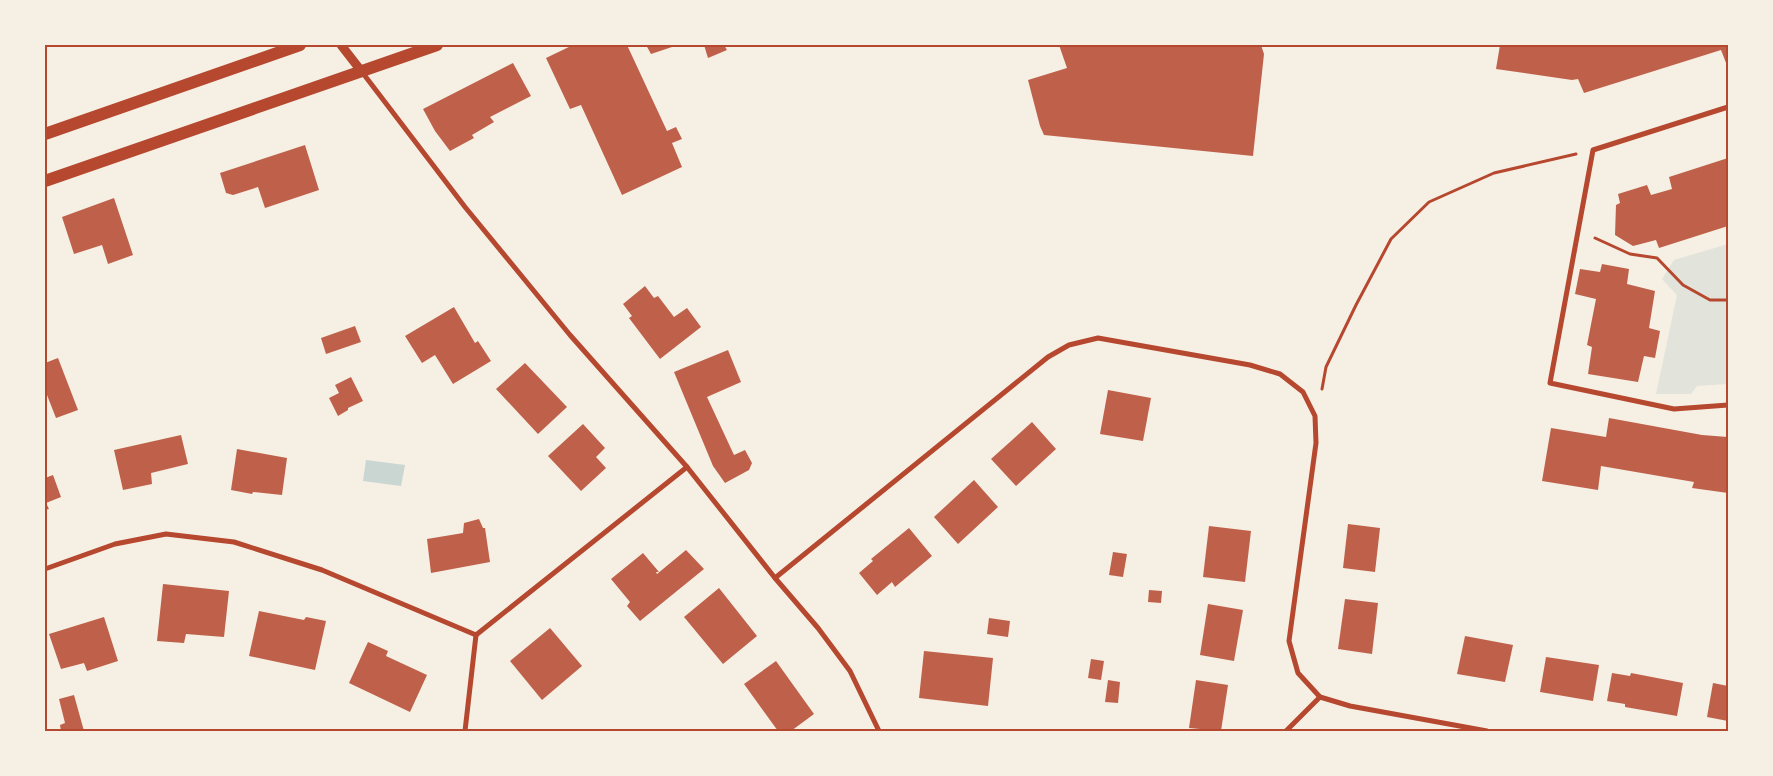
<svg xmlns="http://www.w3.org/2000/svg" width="1773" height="776" viewBox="0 0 1773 776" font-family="Inter,sans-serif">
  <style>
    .green { fill: #e2e4dc }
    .water { fill: #c9d6d2 }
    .building { fill: #bf614a }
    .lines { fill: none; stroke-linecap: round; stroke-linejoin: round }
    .path { stroke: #b5482f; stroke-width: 3 }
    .minor { stroke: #b5482f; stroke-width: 5 }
    .tertiary { stroke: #b5482f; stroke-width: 9 }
    .primary { stroke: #b5482f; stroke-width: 12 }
    .neatline { fill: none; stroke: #b5482f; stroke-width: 2 }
  </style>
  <rect width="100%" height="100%" fill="#f6efe4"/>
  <path class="green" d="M1728,244V384L1697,386L1691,394H1656L1677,295L1662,279L1674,260Z"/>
  <path class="water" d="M366,460L405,465L401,486L363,481Z"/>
  <g class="building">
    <path d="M573,45H627L667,131L676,127L682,139L672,143L682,167L622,195L581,105L570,109L546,58Z"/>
    <path d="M646,45H678L651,54Z"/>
    <path d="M704,45H724L727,50L708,58Z"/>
    <path d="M1059,45H1261L1264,54L1253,156L1044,135L1040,126L1028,80L1067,68Z"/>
    <path d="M1500,45H1728V68L1721,50L1584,93L1578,79L1572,80L1496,69Z"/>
    <path d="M513,63L531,96L490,117L494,122L472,135L474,138L450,151L435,131L423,109Z"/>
    <path d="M305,145L319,190L265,208L258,187L233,195L226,193L220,173Z"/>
    <path d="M1728,158V226L1659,248L1656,240L1633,246L1615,235L1616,205L1620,203L1618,194L1647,185L1651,195L1672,189L1669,177Z"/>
    <path d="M114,198L133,255L108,264L102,245L74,254L62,217Z"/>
    <path d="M1602,264L1629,269L1627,284L1655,291L1649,328L1660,331L1655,358L1644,356L1638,382L1588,374L1592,347L1587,345L1596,299L1575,294L1580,269L1600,272Z"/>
    <path d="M645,286L654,298L658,296L674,317L687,308L701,327L660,359L629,318L632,316L623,304Z"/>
    <path d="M454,307L475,343L478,341L491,361L453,384L435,355L422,363L405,336Z"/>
    <path d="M355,326L361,342L326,354L321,338Z"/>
    <path d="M728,350L741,382L707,397L734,455L745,450L752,463L749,470L725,483L713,466L674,372Z"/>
    <path d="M58,358L78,410L56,418L45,390V363Z"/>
    <path d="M525,363L567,407L538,434L496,389Z"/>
    <path d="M351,377L363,401L348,408V410L338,416L329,398L339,393L335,385Z"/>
    <path d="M1108,390L1151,398L1143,441L1100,434Z"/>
    <path d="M1609,418L1702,435L1728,437V493L1692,488L1694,482L1601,466L1598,490L1542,481L1551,428L1606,437Z"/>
    <path d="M1032,422L1056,449L1016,486L991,459Z"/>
    <path d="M583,424L605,448L596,457L606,468L581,491L548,456Z"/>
    <path d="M181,435L188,464L151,473L152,484L123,490L114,450Z"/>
    <path d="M237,449L287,458L282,495L253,492L252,494L231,490Z"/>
    <path d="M53,475L61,497L46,503L49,509L45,510V478Z"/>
    <path d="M974,480L998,507L958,544L934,517Z"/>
    <path d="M479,519L483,528H485L490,562L431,573L427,539L463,533L464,523Z"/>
    <path d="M1348,524L1380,528L1375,572L1343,568Z"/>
    <path d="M1209,526L1251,531L1245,582L1203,577Z"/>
    <path d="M909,528L932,556L895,587L892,582L877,595L859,573L873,561L871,559Z"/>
    <path d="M686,550L704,569L640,621L627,606L630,602L611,579L643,553L659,572H656L657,574Z"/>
    <path d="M1113,552L1127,554L1123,577L1109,575Z"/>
    <path d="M163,584L229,591L224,637L186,634L184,643L157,641Z"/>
    <path d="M719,588L757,636L723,664L684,617Z"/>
    <path d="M1149,590L1162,591L1161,603L1148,602Z"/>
    <path d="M1345,599L1378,603L1372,654L1338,649Z"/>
    <path d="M1208,604L1243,610L1234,661L1200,655Z"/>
    <path d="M259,611L304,620L306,617L326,621L315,670L249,656Z"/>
    <path d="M104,617L118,661L87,671L84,663L61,669L49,634Z"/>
    <path d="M989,618L1010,621L1008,637L987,634Z"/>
    <path d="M550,628L582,666L542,700L510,661Z"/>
    <path d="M1465,636L1513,645L1505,682L1457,674Z"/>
    <path d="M368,642L388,651L386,656L427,675L410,712L349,683Z"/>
    <path d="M924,651L993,658L988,706L919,698Z"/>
    <path d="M1546,657L1599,665L1593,701L1540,692Z"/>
    <path d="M1091,659L1104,661L1101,680L1088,678Z"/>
    <path d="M776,661L814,714L791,731H778L744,684Z"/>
    <path d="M1612,673L1630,676L1631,673L1683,683L1677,716L1625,707V704L1607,701Z"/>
    <path d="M1108,680L1120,682L1118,703L1105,702Z"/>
    <path d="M1196,680L1228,685L1221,731L1189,728Z"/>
    <path d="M1713,683L1728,686V721L1707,717Z"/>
    <path d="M74,695L84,731H61L60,725L65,723L59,699Z"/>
  </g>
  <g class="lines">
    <g class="path">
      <path d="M1595,238L1630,254L1657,258L1683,285L1710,300H1728"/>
      <path d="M1322,389L1326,367L1356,305L1391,239L1429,202L1494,173L1576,154"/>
    </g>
    <g class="minor">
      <path d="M362,72L465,207L570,335L687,467L775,578L818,628L850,671L879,731"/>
      <path d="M1728,107L1593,150L1550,383L1674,409L1728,405"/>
      <path d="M45,569L115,544L166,534L234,542L322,570L476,635"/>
      <path d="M775,578L1048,357L1069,345L1098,338L1250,365L1280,374L1303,392L1315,416L1316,443L1289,641L1298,673L1320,697L1350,706L1487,731"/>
      <path d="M476,635L687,467"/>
      <path d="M465,731L476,635"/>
      <path d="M1286,731L1320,697"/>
    </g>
    <path class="tertiary" d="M341,45L362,72"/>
    <g class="primary">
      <path d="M45,134L300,45"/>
      <path d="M45,181L437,45"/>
    </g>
  </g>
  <rect width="1773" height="776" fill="none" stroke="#f6efe4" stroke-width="92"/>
  <rect x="46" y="46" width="1681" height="684" class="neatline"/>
</svg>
